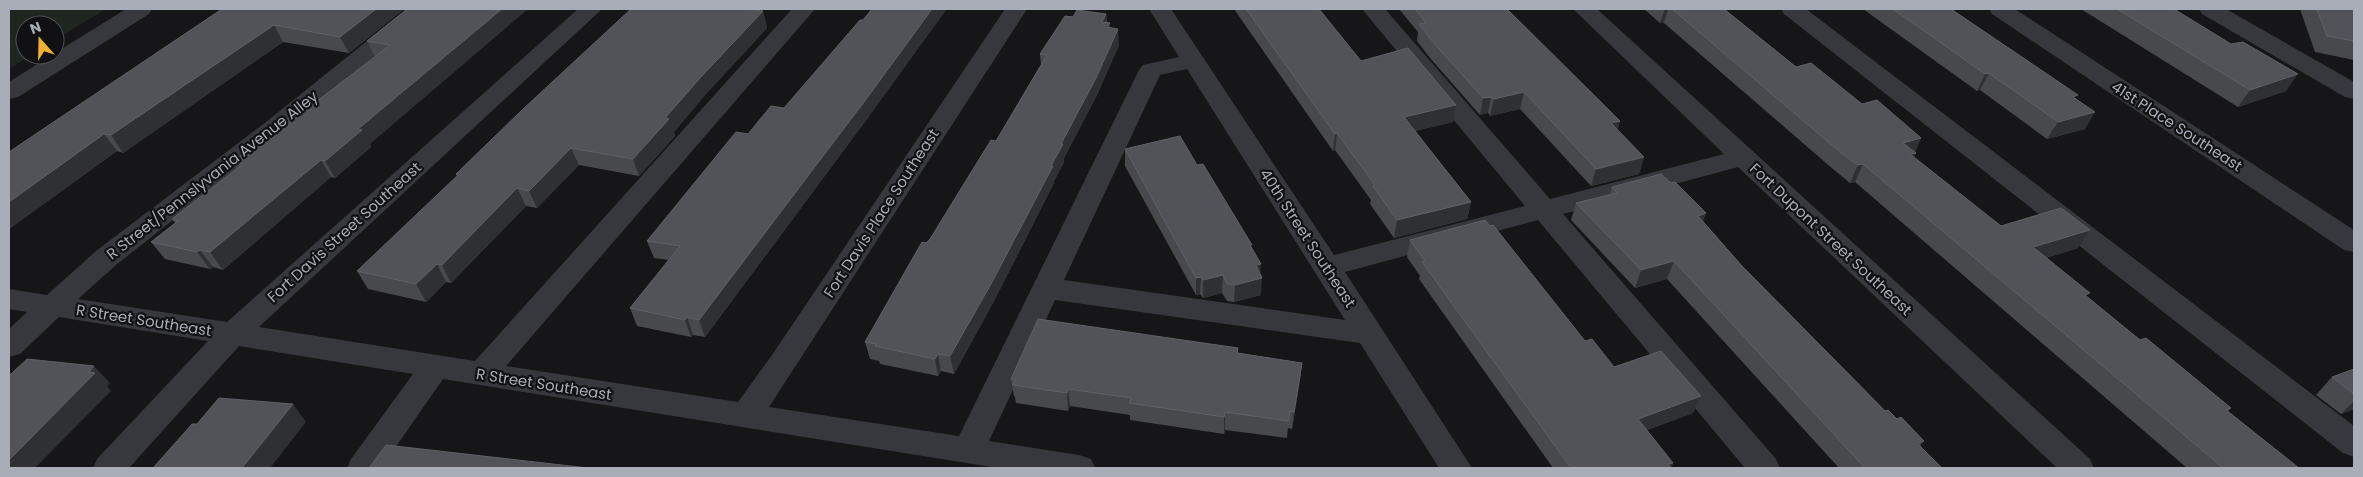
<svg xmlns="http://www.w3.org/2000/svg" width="2363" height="477" viewBox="0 0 2363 477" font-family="Poppins,sans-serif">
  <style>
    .green { fill: #1e261f }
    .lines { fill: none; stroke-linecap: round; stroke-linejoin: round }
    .minor { fill: #37383d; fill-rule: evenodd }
    .wall { fill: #47494d }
    .shaded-wall { fill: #2f3033 }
    .building { fill: #525359; stroke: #5f6168 }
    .labels { text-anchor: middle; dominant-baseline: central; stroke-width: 4.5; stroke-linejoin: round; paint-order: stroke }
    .street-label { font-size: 15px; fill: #a8adb8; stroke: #111113 }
  </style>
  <rect width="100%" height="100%" fill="#161618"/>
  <path class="green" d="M9,9H106L55,40V25H25V55H31L9,69Z"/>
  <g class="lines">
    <g class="minor">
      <path d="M126,9H152L149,14L18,97L9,99V82L52,55H55V53Z"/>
      <path d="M407,9H431L284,132L116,265L78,299L227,322L578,9H602L259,327L475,361L792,9H815L506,366L738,402L772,355L1005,9H1027L769,407L959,436L1139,70L1143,65L1179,57L1149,9H1171L1334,255L1525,206L1362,9H1385L1550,199L1724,154L1573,9H1597L2090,459L2094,468H2057L1738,167L1563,214L1776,459L1780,468H1745L1538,220L1345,272L1472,468H1439L1360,343L1055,300L989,441L1079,455L1091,459L1095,468H998L443,379L381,468H347L351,459L413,374L239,346L129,468H93L97,459L208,341L59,317L20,354L9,357V329L27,312L9,309V289L47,295L96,251L266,122ZM1187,69L1345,320L1064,280L1160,75Z"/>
      <path d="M1781,9H1806L2354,426V457L2343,453L1784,14Z"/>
      <path d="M1989,9H2015L2354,230V252L2344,250L1992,14Z"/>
      <path d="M2199,9H2226L2354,82V99L2345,97L2202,14Z"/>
    </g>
  </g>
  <g class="wall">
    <path d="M222,9H404L349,53L283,42L123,153L117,151L9,229V152Z"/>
    <path d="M407,9L370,144L371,147L335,178L331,177L223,270L213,267L210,269L165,259L151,242L175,223L172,219L237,169L232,162L299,115L375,57L367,41Z"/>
    <path d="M1234,9H1319L1361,61L1456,105L1453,122L1415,131L1471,202L1467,219L1394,238L1370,204L1371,200L1335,150L1333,151Z"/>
    <path d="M1399,9H1507L1620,121L1617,130L1644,157L1639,174L1591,186L1520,109L1490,116L1488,113L1480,115L1430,58L1417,41L1418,32Z"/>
    <path d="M1644,9H1724L1796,67L1921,138L1915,152L1916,153L1914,157L2001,226L2078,248L2046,258L2087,297L2140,340L2231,408L2228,411L2299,468H2187L1855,182L1850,183L1833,169L1664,23H1660Z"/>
    <path d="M1863,9H1951L2076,99L2085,129L2047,139L1980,90L1977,91Z"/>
    <path d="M2081,9H2174L2286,91L2238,107Z"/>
    <path d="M2300,9H2354V60L2315,52Z"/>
    <path d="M756,10L763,11L767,28L705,95L674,132L675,136L639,176L579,165L537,208L526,206L451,283L446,282L426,302L368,289L357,271L457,177L456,174Z"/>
    <path d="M1106,14L1107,22L1110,23V27L1119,45L1097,95L1064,158V162L1054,181V183L994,301L954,374L941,371L938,376L880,364L879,361L870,359L865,342L926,243L930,239L996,141L1041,65L1040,54L1073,17Z"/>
    <path d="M784,108L870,115L705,337L693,335L691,337L637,326L630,308L669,260L654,258L647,241L748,134Z"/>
    <path d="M1125,149L1197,165L1261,275V295L1234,302L1227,301L1222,293L1203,298L1200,294L1196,295L1125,166Z"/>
    <path d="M1671,183L1706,213L1703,221L1742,266L1942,468H1839L1667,279L1635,288L1571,220L1576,203L1610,194L1612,187Z"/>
    <path d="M1410,240L1585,341L1614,367L1693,413L1647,430L1673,463L1671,468H1553L1419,279L1420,276L1407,257Z"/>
    <path d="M1238,348V353L1302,363L1300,380L1292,429L1288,428L1287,438L1225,430L1224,434L1130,420V415L1070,406L1068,411L1016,403L1015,397L1014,396L1011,379Z"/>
    <path d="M2354,369V409L2341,414L2316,395L2332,377Z"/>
  </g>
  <g class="shaded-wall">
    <path d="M376,9H404L349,53L340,37Z"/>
    <path d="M502,9H528L370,144L371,147L335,178L325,161L358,129Z"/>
    <path d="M932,9H947L870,115L705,337L699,320Z"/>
    <path d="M1665,9H1668L1664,23H1660Z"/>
    <path d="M763,11L767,28L705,95L674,132L675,136L639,176L633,159L665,118L700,78Z"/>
    <path d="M1106,14L1107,27L1110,23V39L1102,22Z"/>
    <path d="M274,25L283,42L123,153L111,135Z"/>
    <path d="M1118,29L1119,45L1097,95L1064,158V162L1054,181V183L994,301L954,374L950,356L1051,166L1061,144Z"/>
    <path d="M1989,73L1980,90L1977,91L1985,74Z"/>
    <path d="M2298,74L2286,91L2238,107L2250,90Z"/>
    <path d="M1524,92L1520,109L1490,116L1494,99Z"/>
    <path d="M1491,97L1488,113L1480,115L1483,98Z"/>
    <path d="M1456,105L1453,122L1402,134L1404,117Z"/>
    <path d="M2095,112L2085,129L2047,139L2058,122Z"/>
    <path d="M1620,121L1615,138L1611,123Z"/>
    <path d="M1337,133L1335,150L1333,151L1335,134Z"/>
    <path d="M104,134L117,151L9,229V202Z"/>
    <path d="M1921,138L1914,153H1916L1907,170L1903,143Z"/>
    <path d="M571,148L579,165L537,208L529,191Z"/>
    <path d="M1644,157L1639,174L1591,186L1596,169Z"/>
    <path d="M321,160L331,177L223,270L210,252Z"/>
    <path d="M1863,164L1855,182L1850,183L1858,165Z"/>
    <path d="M517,188L526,206L451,283L442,265Z"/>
    <path d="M1471,202L1467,219L1394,238L1397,220Z"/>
    <path d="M1706,213L1699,231L1698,216Z"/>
    <path d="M2090,230L2078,248L2022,265L2033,247Z"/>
    <path d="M200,250L213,267L210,269L197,252Z"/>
    <path d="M1674,261L1667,279L1635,288L1641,270Z"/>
    <path d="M437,264L446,282L426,302L416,284Z"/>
    <path d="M1261,264L1260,278H1262L1261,295L1234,302L1235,285L1256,265Z"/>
    <path d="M1223,275L1222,293L1203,298V280Z"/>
    <path d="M1201,277L1200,294L1196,295V278Z"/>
    <path d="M687,317L693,335L691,337L685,320Z"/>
    <path d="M938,354L941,371L938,376L935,359Z"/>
    <path d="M1302,363L1300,380L1292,429L1294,412Z"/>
    <path d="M94,366L110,383L107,386L111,391L35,468H9V460Z"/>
    <path d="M1068,389L1070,406L1068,411L1067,393Z"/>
    <path d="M1701,396L1693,413L1631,436L1638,419Z"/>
    <path d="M2354,401V409L2341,414Z"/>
    <path d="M293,404L306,422L270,468H242Z"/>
    <path d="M1225,412V430L1224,434V417Z"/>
    <path d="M1924,441L1913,459L1918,444Z"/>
    <path d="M1673,463L1671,468L1668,464Z"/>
  </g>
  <g class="building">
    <path d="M222,9H376L340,37L274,25L111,135L104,134L9,202V152Z"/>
    <path d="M407,9H502L358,129L362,130L325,161L321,160L210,252L200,250L197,252L151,242L178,221L172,219L243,164L232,162L294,114L299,115L390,45L367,41Z"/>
    <path d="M631,9H746L763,11L700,78L665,118L669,119L633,159L571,148L529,191L517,188L442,265L437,264L416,284L357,271L458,175L456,174L522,110Z"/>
    <path d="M872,9H932L867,98L699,320L687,317L685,320L630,308L680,246L647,241L736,132L748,134L771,106L784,108L860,20H863Z"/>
    <path d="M1246,9H1319L1361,61L1408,48L1456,105L1404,117L1471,202L1397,220L1373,186L1375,185L1337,133L1335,134Z"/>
    <path d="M1415,9H1507L1620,121L1611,123L1644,157L1596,169L1524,92L1494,99L1491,97L1483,98L1433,42L1419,24L1426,23Z"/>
    <path d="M1672,9H1724L1796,67L1811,63L1862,104L1877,100L1921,138L1903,143L1916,153L1910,154L2001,226L2061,208L2090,230L2033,247L2090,293L2085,295L2140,340L2146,338L2231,408L2226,410L2299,468H2223L2149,405L1863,164L1858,165L1840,152Z"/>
    <path d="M1893,9H1951L2078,95L2073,97L2095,112L2058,122L1989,73L1985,74Z"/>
    <path d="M2117,9H2174L2231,44L2243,42L2298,74L2250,90Z"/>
    <path d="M2317,9H2354V41L2327,36Z"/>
    <path d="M1077,10L1106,14L1102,22L1110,23L1107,27L1118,29L1096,78L1061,144H1063L1051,166H1053L991,284L950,356L938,354L935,359L875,346L877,344L865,342L922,242L926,243L930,239L991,140L996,141L1047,55L1040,54L1065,16L1073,17Z"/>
    <path d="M1180,136L1197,165L1203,164L1252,245H1250L1261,264L1256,265L1262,278L1235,285L1227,284L1223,275L1203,280L1201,277L1196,278L1125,149Z"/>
    <path d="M1661,174L1671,183L1675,182L1706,213L1698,216L1742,266L1885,411L1888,410L1897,419L1901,417L1924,441L1918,444L1942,468H1865L1674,261L1641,270L1576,203L1617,193L1612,187Z"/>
    <path d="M1485,220L1490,226L1493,225L1585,341L1592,339L1614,367L1661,351L1701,396L1638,419L1673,463L1668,464L1671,468H1578L1577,467L1571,468L1422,262L1425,261L1410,240Z"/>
    <path d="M1038,319L1238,348L1237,353L1302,363L1294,412L1290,411L1288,421L1225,412L1224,417L1129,403L1131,398L1068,389L1067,393L1013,385L1015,380L1011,379Z"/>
    <path d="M27,359L94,366L89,372L95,373L9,460V374H11Z"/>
    <path d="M2354,369V394L2332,377Z"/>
    <path d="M219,398L293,404L242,468H153L192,424H197Z"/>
    <path d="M386,445L588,468H369Z"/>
  </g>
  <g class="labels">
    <g class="street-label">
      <text transform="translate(2177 126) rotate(33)">41st Place Southeast</text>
      <text transform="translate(212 175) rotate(-38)">R Street/Pennslyvania Avenue Alley</text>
      <text transform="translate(881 213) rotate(-57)">Fort Davis Place Southeast</text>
      <text transform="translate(344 232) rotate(-42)">Fort Davis Street Southeast</text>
      <text transform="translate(1308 238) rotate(57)">40th Street Southeast</text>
      <text transform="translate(1831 239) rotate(43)">Fort Dupont Street Southeast</text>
      <text transform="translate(144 320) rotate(9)">R Street Southeast</text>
      <text transform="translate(544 384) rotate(9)">R Street Southeast</text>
    </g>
  </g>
  <rect width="2363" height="477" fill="none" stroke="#a8adb8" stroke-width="20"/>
  <g transform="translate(40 40) rotate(340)"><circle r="24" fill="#111113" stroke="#4d4f55"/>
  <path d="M0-4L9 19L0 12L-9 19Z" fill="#f2b134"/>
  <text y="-8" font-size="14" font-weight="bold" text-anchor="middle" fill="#a8adb8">N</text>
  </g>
</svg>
